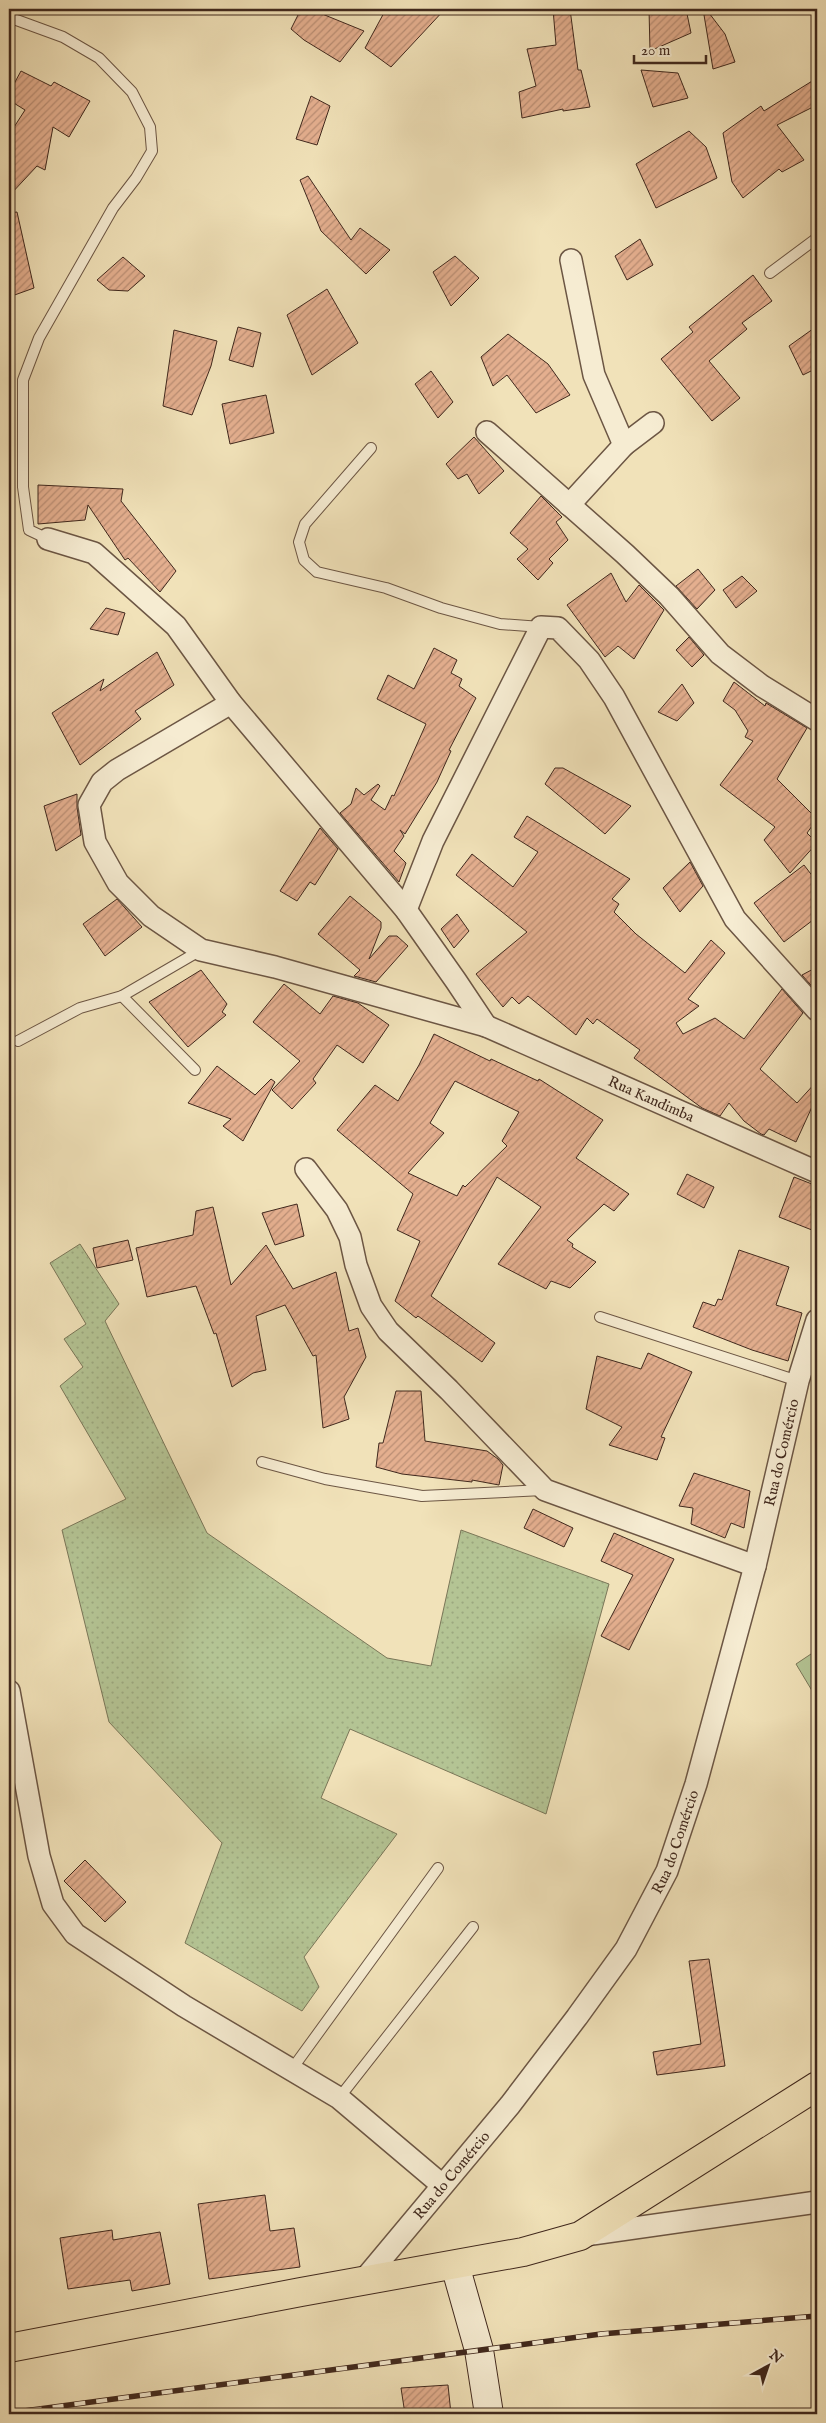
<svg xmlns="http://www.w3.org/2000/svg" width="826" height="2423" viewBox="0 0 826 2423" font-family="'IM FELL English',serif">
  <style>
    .grass { fill: url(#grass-dots); stroke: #7a7658 }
    .pitch { fill: #b4c494; stroke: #7a7658 }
    .building { fill: url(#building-hatch); stroke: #40281d; fill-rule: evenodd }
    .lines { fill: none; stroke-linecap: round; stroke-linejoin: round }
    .lane-casing { stroke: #6c5644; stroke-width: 12 }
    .street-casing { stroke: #6c5644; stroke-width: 24 }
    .secondary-casing { stroke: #40281d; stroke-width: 30 }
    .primary-casing { stroke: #40281d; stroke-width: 30 }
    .lane { stroke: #f6ecd2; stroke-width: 10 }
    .street { stroke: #f6ecd2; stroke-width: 21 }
    .secondary { stroke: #f6ecd2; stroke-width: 28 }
    .primary { stroke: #f1e2b9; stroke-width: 28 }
    .rail-casing { stroke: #40281d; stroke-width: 5.5 }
    .rail { stroke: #f6ecd2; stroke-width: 4; stroke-dasharray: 11; stroke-linecap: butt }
    .labels { text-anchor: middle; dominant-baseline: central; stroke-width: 5; stroke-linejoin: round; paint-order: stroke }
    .street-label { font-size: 15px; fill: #40281d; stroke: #f6ecd2 }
  </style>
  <defs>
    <pattern id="grass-dots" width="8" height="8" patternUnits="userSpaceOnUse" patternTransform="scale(1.25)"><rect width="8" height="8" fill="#b4c494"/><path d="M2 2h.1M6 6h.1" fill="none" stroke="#9ca87f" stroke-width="1.8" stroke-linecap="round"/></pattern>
    <pattern id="building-hatch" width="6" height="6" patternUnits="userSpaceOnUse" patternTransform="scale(1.25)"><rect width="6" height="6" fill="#e4af8f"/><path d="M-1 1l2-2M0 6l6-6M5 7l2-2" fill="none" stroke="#ba8e74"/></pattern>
  </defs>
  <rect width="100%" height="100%" fill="#f1e2b9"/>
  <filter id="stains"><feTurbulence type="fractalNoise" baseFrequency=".004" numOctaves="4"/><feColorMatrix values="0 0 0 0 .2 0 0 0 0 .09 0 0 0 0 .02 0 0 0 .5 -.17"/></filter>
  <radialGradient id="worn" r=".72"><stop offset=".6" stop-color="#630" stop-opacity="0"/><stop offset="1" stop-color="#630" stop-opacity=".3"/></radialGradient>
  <path class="grass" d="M80,1244L119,1304L105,1321L207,1533L387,1658L431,1666L461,1530L609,1584L546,1814L350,1729L321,1798L397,1834L304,1957L319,1987L302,2011L185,1943L222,1843L109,1722L62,1530L126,1499L60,1386L83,1367L64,1339L86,1324L50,1263Z"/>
  <path class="pitch" d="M817,1650V1699L796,1664Z"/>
  <g class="building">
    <path d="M301,9H310L364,31L340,62L304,40L291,29Z"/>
    <path d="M386,9H445L391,67L365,48Z"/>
    <path d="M553,9H570L578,70H581L590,107L563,111V109L522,118L519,92L536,86L527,49L556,45Z"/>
    <path d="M649,9H686L691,33L650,51Z"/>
    <path d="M703,9H706L725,34L735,62L713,69Z"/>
    <path d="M641,70L678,73L688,98L653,107Z"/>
    <path d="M21,71L51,86L54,82L90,101L69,137L53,127L45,170L37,166L9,196V135L25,110L9,100V93Z"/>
    <path d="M817,78V105L777,125L804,160L782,172L779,169L743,198L732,182L723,133L761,106L764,111Z"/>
    <path d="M311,96L330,106L317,145L296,139Z"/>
    <path d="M689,131L706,147L717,178L656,208L636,164Z"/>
    <path d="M308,176L351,240L360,228L390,250L366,274L321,231L300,180Z"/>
    <path d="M17,212L34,288L9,297V213Z"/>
    <path d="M640,239L653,265L627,280L615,256Z"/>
    <path d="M455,256L479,278L451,306L433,272Z"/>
    <path d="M123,257L145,276L128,291L109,290L97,280Z"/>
    <path d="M753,275L772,301L742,323L747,329L709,361L740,398L712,421L661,359L693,332L689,327Z"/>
    <path d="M327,289L358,343L312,375L287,315Z"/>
    <path d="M817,326V368L803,375L789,346Z"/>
    <path d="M238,327L261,333L253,367L229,360Z"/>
    <path d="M174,330L217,341L211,366L192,415L163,406Z"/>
    <path d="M508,334L548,364L570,395L536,413L507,375L493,386L481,357Z"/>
    <path d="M431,371L453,402L438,418L415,384Z"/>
    <path d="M266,395L274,433L230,444L222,404Z"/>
    <path d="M474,437L504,471L479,494L467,474L458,479L446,464Z"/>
    <path d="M38,485L123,489L121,501L176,571L160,592L128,558L125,560L88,505L85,520L38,524Z"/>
    <path d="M541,496L562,517L556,522L568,540L549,559L553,563L538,580L517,559L528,549L510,533Z"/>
    <path d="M698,569L715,590L697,609L676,586Z"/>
    <path d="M611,573L626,602L639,585L664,610L634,659L618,646L605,657L567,605Z"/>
    <path d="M742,576L757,591L736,608L723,590Z"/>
    <path d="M106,608L125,613L118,635L90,629Z"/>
    <path d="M689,637L704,655L692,667L676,650Z"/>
    <path d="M434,648L457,660L451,673L462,679L459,686L476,698L449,750L451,751L437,782L405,834L400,830L404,836L394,851L406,863L399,882L340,813L351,804L356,788L364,795L378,784L380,786L371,800L385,810L392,795L394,796L426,724L377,699L388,675L414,689Z"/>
    <path d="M157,652L174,685L135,711L141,719L80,765L52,713L104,679L100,691Z"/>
    <path d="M734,682L765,706L766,703L807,728L777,779L817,819L807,833L817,843L790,873L764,840L775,827L720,785L753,741L745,737L748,731L735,710L723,701Z"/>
    <path d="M682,684L694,703L677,721L658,712Z"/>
    <path d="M555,768H563L631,806L605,834L545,784Z"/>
    <path d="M77,794V807L81,835L56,851L44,806Z"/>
    <path d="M527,816L630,879L612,899L619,904L614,912L636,934L685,973L711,940L725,953L688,999L699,1006L676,1023L683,1034L715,1018L744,1039L782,989L803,1013L760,1069L797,1103L817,1081V1096L796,1142L769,1129L764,1135L761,1134L744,1121L729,1103L720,1116L702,1108L634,1058L640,1050L597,1019L593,1024L587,1018L576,1035L528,996L519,1004L512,997L503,1007L476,974L527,932L456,875L472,854L513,887L538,852L514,837Z"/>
    <path d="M320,828L338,849L315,885L310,882L297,901L280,891Z"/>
    <path d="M690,862L703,886L680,912L663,888Z"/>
    <path d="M804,865L817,882V917L784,942L754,903Z"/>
    <path d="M350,896L381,922V928L369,959L389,936H397L408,946L376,982L354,976L360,970L318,934Z"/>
    <path d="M117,899L142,927L105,956L83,924Z"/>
    <path d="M457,914L469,931L454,948L441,929Z"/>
    <path d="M817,967V992L802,975Z"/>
    <path d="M201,970L227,1004L222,1012L226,1015L188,1047L149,1002Z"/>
    <path d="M284,984L320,1014L333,996L358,1003L389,1025L363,1063L337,1045L313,1079L316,1083L292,1109L272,1090L300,1061L253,1022Z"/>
    <path d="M434,1034L490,1061L491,1059L538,1081L539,1079L603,1120L576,1158L629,1194L614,1211L604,1204L567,1240L573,1244L572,1247L596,1262L570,1288L551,1281L546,1289L498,1264L541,1207L497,1177L431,1296L495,1343L482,1362L418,1316L416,1318L395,1301L420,1241L397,1230L413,1194L337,1130L375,1085L398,1101L419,1065ZM455,1081L519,1112L502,1141L507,1146L465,1187L463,1185L457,1196L408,1173L444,1133L430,1123Z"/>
    <path d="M217,1066L255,1095L271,1079L275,1082L243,1141L223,1126L231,1119L188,1103Z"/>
    <path d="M687,1174L714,1187L704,1208L677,1194Z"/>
    <path d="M794,1177L817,1186V1232L779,1217Z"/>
    <path d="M297,1204L304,1236L275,1245L262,1213Z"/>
    <path d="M213,1207L231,1285L266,1245L293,1289L336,1272L349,1331L358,1328L366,1357L344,1397L349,1419L323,1428L316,1355L313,1356L285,1305L256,1316L266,1370L253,1373L232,1387L216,1333L214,1334L196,1286L147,1297L136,1248L193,1235L196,1211Z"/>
    <path d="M128,1240L133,1260L97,1268L93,1248Z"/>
    <path d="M739,1250L789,1267L776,1305L802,1313L788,1361L752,1350L693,1327L703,1302L715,1306L718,1299L722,1300Z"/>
    <path d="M648,1353L692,1372L661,1437L665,1438L657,1460L609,1445L622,1427L586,1409L597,1356L641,1369Z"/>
    <path d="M396,1391H421L425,1441L487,1451L498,1459L503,1465L499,1485L472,1480V1482L402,1474L376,1467L379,1443H383Z"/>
    <path d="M694,1473L750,1491L744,1528L731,1523L725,1538L691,1524L693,1508L679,1506Z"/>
    <path d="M533,1509L573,1528L564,1547L524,1528Z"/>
    <path d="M614,1533L674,1559L629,1650L601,1636L633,1575L601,1561Z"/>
    <path d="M85,1860L126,1902L105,1922L64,1881Z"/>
    <path d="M709,1959L725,2066L657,2075L653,2052L701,2044L689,1961Z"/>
    <path d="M265,2195L270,2231L294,2228L300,2267L209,2279L198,2204Z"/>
    <path d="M112,2230L113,2240L160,2232L170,2284L132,2291L130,2280L68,2289L60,2238Z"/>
    <path d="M448,2385L451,2414H405L401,2388Z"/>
  </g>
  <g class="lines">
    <defs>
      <g id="lane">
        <path d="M11,18L63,37L99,58L132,92L150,127L152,151L136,178L113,208L39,338L23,380V487L29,530L48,539"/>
        <path d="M770,273L817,238"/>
        <path d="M371,448L305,524L299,542L304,560L317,572L386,588L441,608L500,624L541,627"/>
        <path d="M122,996L195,1070"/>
        <path d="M18,1041L80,1008L122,996L201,950"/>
        <path d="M600,1317L798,1381"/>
        <path d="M262,1462L325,1479L422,1496L543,1490"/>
        <path d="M292,2069L438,1868"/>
        <path d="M339,2098L473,1927"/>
      </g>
      <g id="street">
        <path d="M571,260L594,375L624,445"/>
        <path d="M487,432L625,554L669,596L720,654L762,686L817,720"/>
        <path d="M569,505L624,445L653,423"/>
        <path d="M48,539L94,553L176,626L231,703L406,910L456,981L486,1026"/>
        <path id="s1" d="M231,703L117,770L102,782L89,805L95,842L118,883L151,916L201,950L275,967L486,1026L817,1172"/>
        <path d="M406,910L433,841L541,627L558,628L589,660L614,697L735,919L817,1010"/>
        <path d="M306,1169L337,1210L350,1237L356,1265L371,1306L388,1331L449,1390L545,1490L755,1566"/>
        <path d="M9,1691L39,1856L53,1904L75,1934L184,2006L339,2098L442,2185"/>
        <path d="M585,2235L817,2202"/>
        <path id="s2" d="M363,2281L510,2105L577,2017L626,1949L667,1871L696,1784L755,1566L798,1381L817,1320"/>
      </g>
      <path id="secondary" d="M455,2265L479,2350L489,2414"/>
      <path id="primary" d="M9,2348L301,2292L523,2252L580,2236L817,2086"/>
    </defs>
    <use href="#lane" class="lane-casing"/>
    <use href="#street" class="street-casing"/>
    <use href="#secondary" class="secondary-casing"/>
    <use href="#primary" class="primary-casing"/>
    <use href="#lane" class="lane"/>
    <use href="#street" class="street"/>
    <use href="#secondary" class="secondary"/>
    <use href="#primary" class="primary"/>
    <defs>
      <path id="rail" d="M9,2413L601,2334L817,2316"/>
    </defs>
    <use href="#rail" class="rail-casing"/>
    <use href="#rail" class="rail"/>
  </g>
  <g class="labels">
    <g class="street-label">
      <text stroke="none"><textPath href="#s1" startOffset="845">Rua Kandimba</textPath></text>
      <text stroke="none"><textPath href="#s2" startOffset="946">Rua do Comércio</textPath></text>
      <text stroke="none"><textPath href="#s2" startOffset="542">Rua do Comércio</textPath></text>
      <text stroke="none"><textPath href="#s2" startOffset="138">Rua do Comércio</textPath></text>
    </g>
  </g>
  <rect width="826" height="2423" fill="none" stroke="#f1e2b9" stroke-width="30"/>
  <rect x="10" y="10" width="806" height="2403" fill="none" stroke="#40281d" stroke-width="2.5"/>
  <rect x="15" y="15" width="796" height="2393" fill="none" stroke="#40281d"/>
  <g transform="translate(768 2366) rotate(40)" stroke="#f6ecd2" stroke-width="4" paint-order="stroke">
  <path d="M0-4L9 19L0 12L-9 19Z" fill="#40281d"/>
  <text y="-8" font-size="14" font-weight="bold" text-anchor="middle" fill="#40281d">N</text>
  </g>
  <path d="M634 55v8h72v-8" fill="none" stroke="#40281d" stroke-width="2.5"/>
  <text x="641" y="55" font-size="15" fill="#40281d" stroke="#f6ecd2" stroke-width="4" paint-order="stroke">20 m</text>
  <rect width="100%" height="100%" filter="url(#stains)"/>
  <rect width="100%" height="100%" fill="url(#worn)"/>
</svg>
